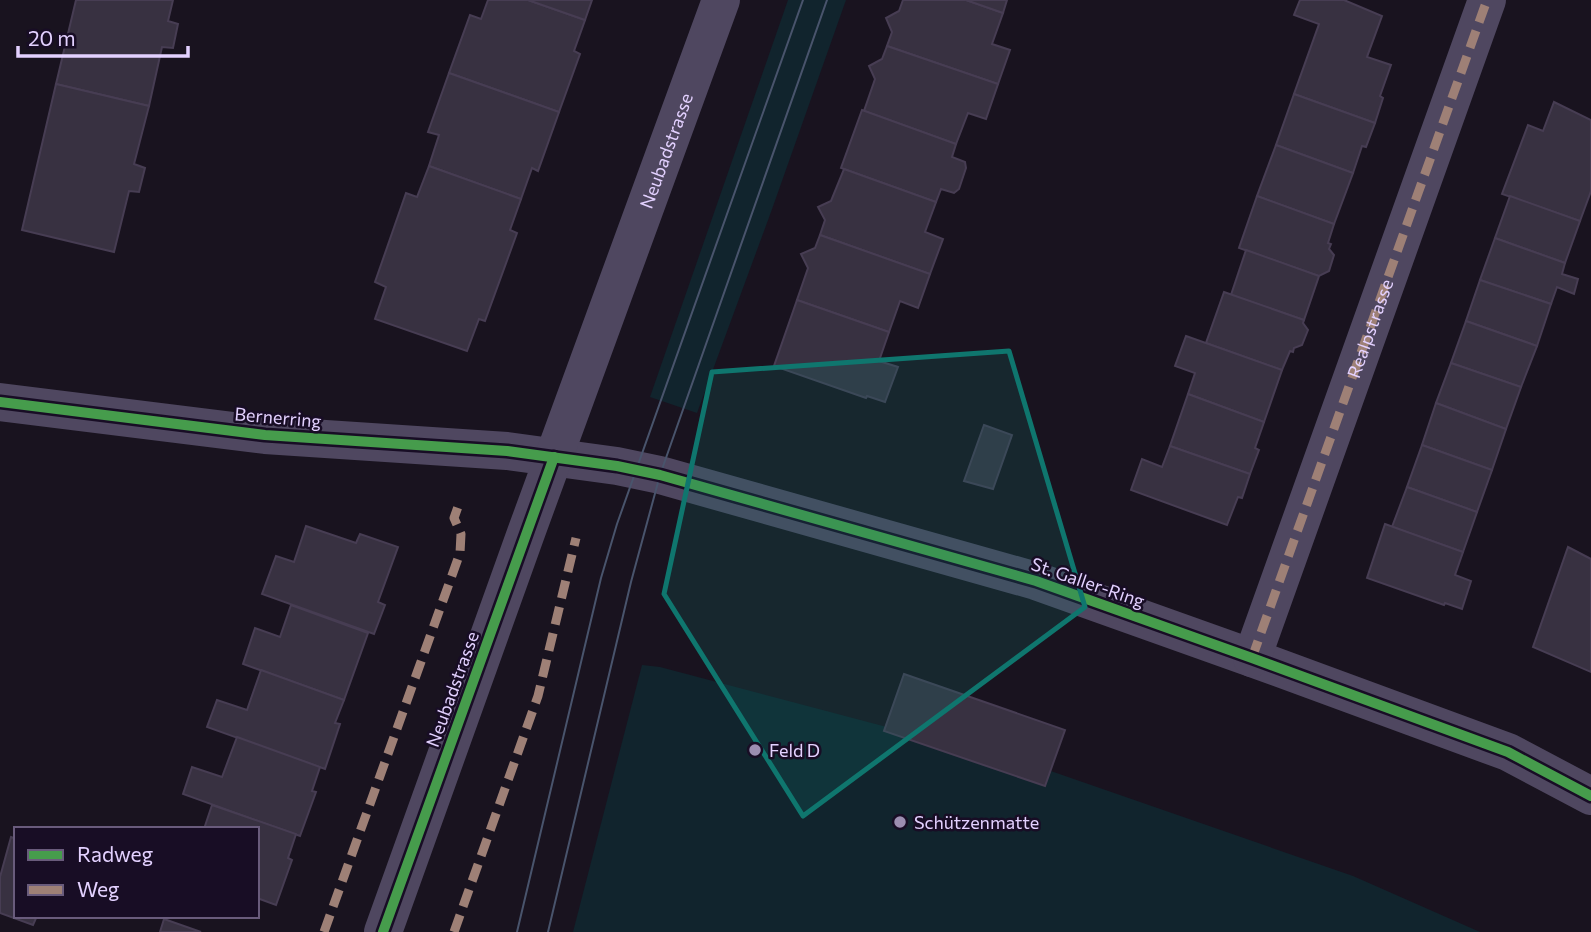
<svg xmlns="http://www.w3.org/2000/svg" width="1591" height="932" viewBox="0 0 1591 932" font-family="Commissioner,sans-serif">
  <style>
    .green { fill: #11242d }
    .building { fill: #383141; stroke: #473d53; stroke-width: 2 }
    .lines { fill: none; stroke-linecap: round; stroke-linejoin: round }
    .minor { stroke: #4f4760; stroke-width: 38 }
    .tertiary { stroke: #4f4760; stroke-width: 38 }
    .tram { stroke: #49546c; stroke-width: 2 }
    .quiet { stroke: #9e8076; stroke-width: 9; stroke-dasharray: 18 9; stroke-linecap: butt }
    .cycleway-casing { stroke: #180d25; stroke-width: 15 }
    .cycleway { stroke: #469c4c; stroke-width: 10 }
    .marked { fill: #0f766e; fill-opacity: 0.2; stroke: #0f766e; stroke-width: 5; stroke-linejoin: round }
    .poi-dot { fill: #9c8eb1; stroke: #180d25; stroke-width: 2.5 }
    .labels { text-anchor: middle; dominant-baseline: central; stroke-width: 5; stroke-linejoin: round; paint-order: stroke }
    .street-label { font-size: 18px; fill: #e3d1ff; stroke: #180d25 }
    .poi-label { font-size: 18px; fill: #e3d1ff; stroke: #180d25; text-anchor: start }
  </style>
  <rect width="100%" height="100%" fill="#19131f"/>
  <g class="green">
    <path d="M788,0H846L771,212L697,413L650,397Z"/>
    <path d="M642,665L660,667L1045,769L1353,876L1480,932H573Z"/>
  </g>
  <g class="building">
    <path d="M76,0H173L168,21L178,24L173,48L162,47L149,106L56,84Z"/>
    <path d="M488,0H528L585,20L574,51L580,54L559,112L449,73L470,15L481,19Z"/>
    <path d="M528,0H592L585,20Z"/>
    <path d="M903,0H966L1003,13L992,44L1010,50L998,84L887,46L892,32L886,18L899,11Z"/>
    <path d="M966,0H1007L1003,13Z"/>
    <path d="M1300,0H1344L1382,16L1367,57L1391,65L1380,96L1383,98L1375,123L1294,94L1319,24L1294,15Z"/>
    <path d="M887,46L998,84L986,119L968,113L956,144L864,111L875,79L869,66L882,59Z"/>
    <path d="M449,73L559,112L538,171L532,168L521,199L429,166L439,135L428,132Z"/>
    <path d="M56,84L149,106L134,164L145,168L139,192L129,191L114,252L22,230Z"/>
    <path d="M1294,94L1375,123L1366,147L1362,146L1353,173L1276,145Z"/>
    <path d="M1554,102L1591,120V191L1580,221L1502,194L1528,125L1543,131Z"/>
    <path d="M862,110L956,144L952,157L965,162L966,168L959,189L954,193L941,189L936,202L841,168Z"/>
    <path d="M1276,145L1353,173L1334,224L1257,196Z"/>
    <path d="M429,166L521,199L510,230L517,233L485,321L479,319L467,351L375,319L386,287L375,282L406,193L417,197Z"/>
    <path d="M844,169L936,202L925,232L943,239L930,274L820,235L825,220L818,207L831,201Z"/>
    <path d="M1257,196L1334,224L1328,243L1331,244L1329,249L1334,255L1329,271L1319,276L1239,248Z"/>
    <path d="M1510,196L1580,221L1565,263L1495,238Z"/>
    <path d="M820,235L930,274L918,308L900,301L889,332L797,300L808,268L801,254L815,248Z"/>
    <path d="M1495,238L1565,263L1562,274L1578,279L1574,294L1557,287L1551,304L1480,280Z"/>
    <path d="M1246,250L1319,276L1304,320L1231,295Z"/>
    <path d="M1480,280L1551,304L1537,346L1466,321Z"/>
    <path d="M1224,292L1304,320L1303,323L1308,330L1302,345L1294,348L1293,352L1290,351L1282,370L1206,343Z"/>
    <path d="M797,300L889,332L879,361L898,367L885,402L867,396L866,398L774,366Z"/>
    <path d="M1466,321L1537,346L1521,387L1451,363Z"/>
    <path d="M1186,336L1282,370L1264,422L1188,394L1195,373L1175,366Z"/>
    <path d="M1451,363L1521,387L1506,429L1436,403Z"/>
    <path d="M1188,394L1264,422L1255,448L1259,450L1250,474L1170,446Z"/>
    <path d="M1436,403L1506,429L1492,470L1422,445Z"/>
    <path d="M984,425L1012,435L993,489L964,481Z"/>
    <path d="M1422,445L1492,470L1477,512L1407,487Z"/>
    <path d="M1170,446L1250,474L1242,498L1238,497L1227,525L1131,490L1142,459L1162,467Z"/>
    <path d="M1407,487L1477,512L1463,552L1392,527Z"/>
    <path d="M1385,524L1463,552L1455,575L1471,581L1462,609L1445,603L1444,605L1367,578Z"/>
    <path d="M306,526L356,543L360,534L398,547L378,602L385,605L374,634L262,594L276,556L294,562Z"/>
    <path d="M1568,547L1591,559V672L1533,647Z"/>
    <path d="M291,605L368,633L344,700L243,664L255,628L280,637Z"/>
    <path d="M261,670L344,700L335,723L340,724L325,769L207,727L217,700L247,710Z"/>
    <path d="M904,674L1065,730L1045,786L884,731Z"/>
    <path d="M237,737L320,767L312,791L316,792L300,836L183,794L192,767L222,777Z"/>
    <path d="M212,805L296,834L288,858L292,860L276,905L257,898V829H204Z"/>
    <path d="M11,837L16,839V916H37L33,925L0,913V877Z"/>
    <path d="M164,919L201,932H160Z"/>
  </g>
  <g class="lines">
    <g class="minor">
      <path d="M0,402L265,435L507,451L617,466L660,475L1036,581L1252,658L1508,752L1591,796"/>
      <path id="s1" d="M1252,658L1487,0"/>
    </g>
    <path class="tertiary" id="s2" d="M383,932L526,533L721,0"/>
    <g class="tram">
      <path d="M517,932L601,578L617,524L803,0"/>
      <path d="M548,932L631,582L660,475L827,0"/>
    </g>
    <g class="quiet">
      <path d="M1252,658L1487,0"/>
      <path d="M324,932L460,553L461,534L454,518L460,501"/>
      <path d="M454,932L538,696L576,538"/>
    </g>
    <defs>
      <g id="cycleway">
        <path d="M0,402L265,435L507,451L617,466L660,475L1036,581L1252,658L1508,752L1591,796"/>
        <path d="M383,932L554,457"/>
      </g>
    </defs>
    <use href="#cycleway" class="cycleway-casing"/>
    <use href="#cycleway" class="cycleway"/>
  </g>
  <path class="marked" d="M1009,351L1085,607L803,816L664,594L712,372Z"/>
  <g class="poi-dot">
    <circle cx="755" cy="750" r="7"/>
    <circle cx="900" cy="822" r="7"/>
  </g>
  <g class="labels">
    <g class="street-label">
      <text stroke="none"><textPath href="#s2" startOffset="831">Neubadstrasse</textPath></text>
      <text stroke="none"><textPath href="#s1" startOffset="350">Realpstrasse</textPath></text>
      <text transform="translate(278 417) rotate(5)">Bernerring</text>
      <text transform="translate(1088 582) rotate(19)">St. Galler-Ring</text>
      <text transform="translate(452 689) rotate(-70)">Neubadstrasse</text>
    </g>
    <g class="poi-label">
      <text x="769" y="750">Feld D</text>
      <text x="914" y="822">Schützenmatte</text>
    </g>
  </g>
  <rect x="14" y="827" width="245" height="91" fill="#180d25" stroke="#695b7c" stroke-width="2"/>
  <rect x="28" y="850" width="35" height="10" fill="#469c4c" stroke="#695b7c" stroke-width="2"/>
  <text x="77" y="862" font-size="21" fill="#e3d1ff">Radweg</text>
  <rect x="28" y="885" width="35" height="10" fill="#9e8076" stroke="#695b7c" stroke-width="2"/>
  <text x="77" y="897" font-size="21" fill="#e3d1ff">Weg</text>
  <path d="M18 46v10h170v-10" fill="none" stroke="#e3d1ff" stroke-width="3.5"/>
  <text x="28" y="46" font-size="21" fill="#e3d1ff" stroke="#180d25" stroke-width="5" paint-order="stroke">20 m</text>
</svg>
